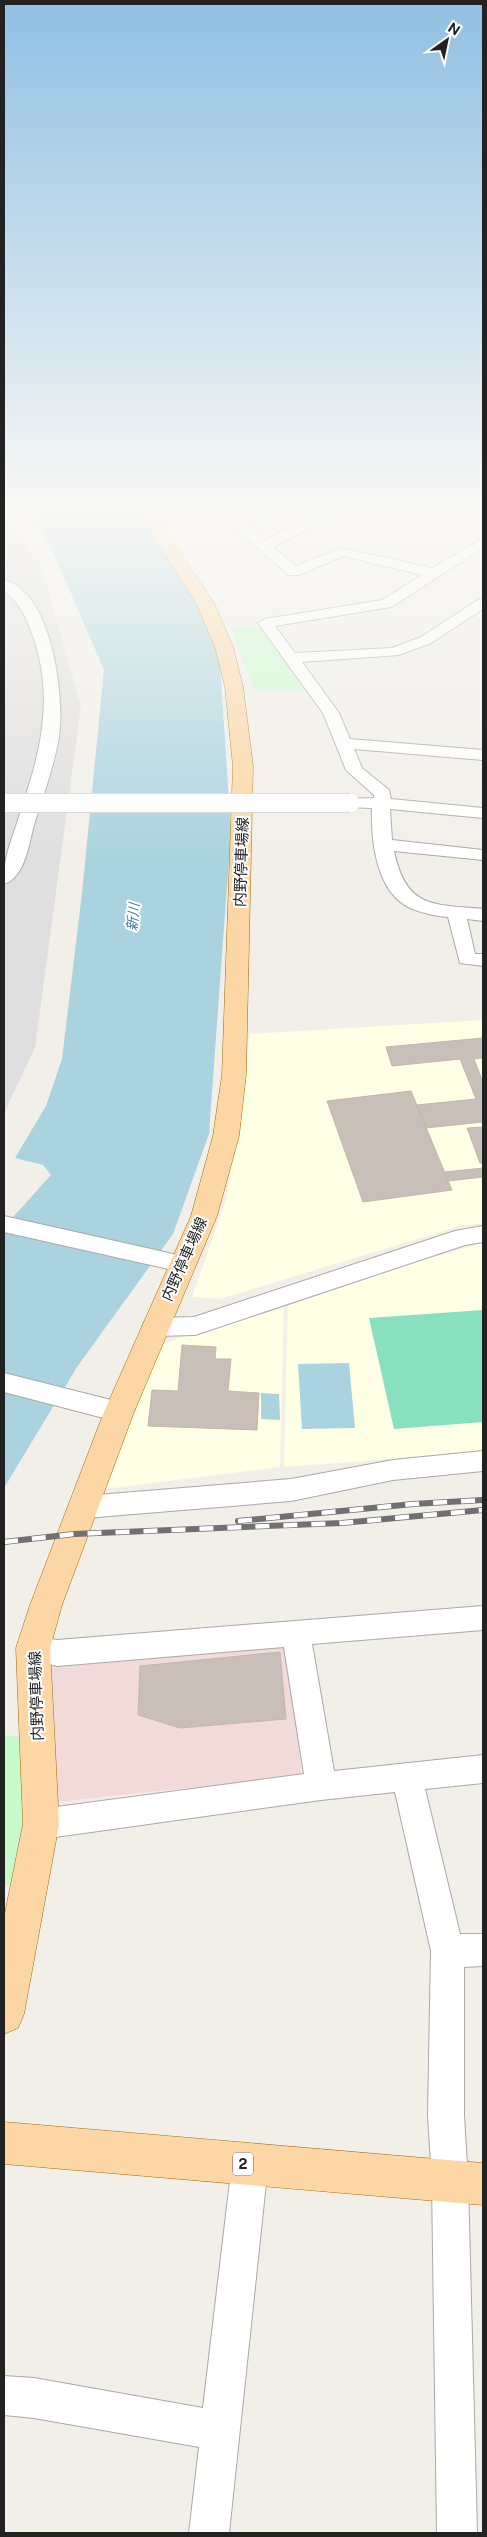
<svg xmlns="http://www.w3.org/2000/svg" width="487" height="2537" viewBox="0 0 487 2537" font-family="'Public Sans','Noto Sans JP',sans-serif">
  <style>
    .residential { fill: #e0dfdf }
    .commercial { fill: #f2dad9 }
    .education { fill: #ffffe5 }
    .park { fill: #c8facc }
    .pitch { fill: #88e0be }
    .water { fill: #aad3df }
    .building { fill: #c7bfb8; stroke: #c4b6ab }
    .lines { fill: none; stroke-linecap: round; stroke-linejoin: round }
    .minor-casing { stroke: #a9a9a9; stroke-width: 2 }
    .major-casing { stroke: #a06b00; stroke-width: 1 }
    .minor { fill: #fff; fill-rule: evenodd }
    .major { fill: #fcd6a4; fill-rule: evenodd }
    .rail-casing { stroke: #707070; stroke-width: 6 }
    .rail { stroke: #fff; stroke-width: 4.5; stroke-dasharray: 14; stroke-linecap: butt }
    .minor-bridge-casing { stroke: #a9a9a9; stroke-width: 20; stroke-linecap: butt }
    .minor-bridge { stroke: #fff; stroke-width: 19 }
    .labels { text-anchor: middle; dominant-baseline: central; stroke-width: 4; stroke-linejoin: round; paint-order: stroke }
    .far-water-label { font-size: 14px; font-style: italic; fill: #4a7aab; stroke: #fff }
    .shield { fill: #fff; stroke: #646464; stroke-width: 1 }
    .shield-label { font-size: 14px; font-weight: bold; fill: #222 }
    .street-label { font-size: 15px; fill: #222; stroke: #fff }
  </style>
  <rect width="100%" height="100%" fill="#f2efe9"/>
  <path class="residential" d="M4,517L41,566L81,706L35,1048L4,1113Z"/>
  <path class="commercial" d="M289,1645L302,1776L56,1802L41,1663Z"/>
  <g class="education">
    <path d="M483,1020V1224L463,1225L220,1299L192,1297L226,1200L250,1034Z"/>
    <path d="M483,1243V1452L284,1467L288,1298Z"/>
    <path d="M284,1299L280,1467L105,1489L161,1345Z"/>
  </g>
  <g class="park">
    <path d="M230,627L266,628L310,689H254Z"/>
    <path d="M4,1735L34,1739L26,1889L4,1885Z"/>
  </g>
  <path class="pitch" d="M483,1310V1422L394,1429L369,1318Z"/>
  <g class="water">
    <path d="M28,505H130L218,634L231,831L209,1134L173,1234L77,1367L4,1488V1227L51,1175L43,1165L15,1158L46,1106L62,1059L82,893L104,670L57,561Z"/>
    <path d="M349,1363L355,1428L302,1429L298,1364Z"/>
    <path d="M261,1393L279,1394L280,1420L261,1419Z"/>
  </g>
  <g class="building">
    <path d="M483,1038V1058L474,1059L483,1082V1122L426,1128L417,1105L476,1099L460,1059L392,1066L386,1047Z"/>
    <path d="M411,1091L452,1190L363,1202L327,1101Z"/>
    <path d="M483,1127V1163H480L467,1128Z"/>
    <path d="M483,1168V1177L448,1181L445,1172Z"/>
    <path d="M182,1345L216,1347L215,1359H231L228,1391L259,1393L257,1430L148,1426L152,1390L178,1391Z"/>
    <path d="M280,1652L286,1719L180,1728L138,1715L140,1666Z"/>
  </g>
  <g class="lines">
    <defs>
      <g id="minor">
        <path d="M208,505H223L238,518L266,505H284L282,508L246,524L265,540L335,505H352L273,547L296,566L342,548L432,568L483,538V548L391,607L275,626L295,653L392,648L421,637L478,600L483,599V609L431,643L399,655L302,662L339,713L350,739L483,750V760L354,749L362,768L389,790L391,799L483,808V818L390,809L392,840L483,850V860L394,851C406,909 433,904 483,909V921L467,919L475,954H483V966L460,963L448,917C435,916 422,913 410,908C376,892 371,841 372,808L344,807L341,803L344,799L374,798V795L346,770L323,713L258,623L265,619L382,600L422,575L343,556L299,575H289Z"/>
        <path d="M471,505H483V510L473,508Z"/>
        <path d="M4,580C52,592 65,696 59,737C54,767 43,796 34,825C29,843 25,878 4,884C2,861 12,839 19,817C38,758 54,708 36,645C29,624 22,604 4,591Z"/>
        <path d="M4,1216L182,1256L190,1258L194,1264L190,1270L182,1272L4,1232Z"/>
        <path d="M483,1226V1242L465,1245L195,1335L154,1336L145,1333L142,1327L145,1321L154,1318L194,1317L455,1231Z"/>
        <path d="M4,1373L119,1402L128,1405L132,1412L128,1419L119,1422L4,1392Z"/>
        <path d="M483,1451V1471L393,1480L291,1501L85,1518L75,1515L72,1507L75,1499L85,1496L291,1479L393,1460Z"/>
        <path d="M483,1606V1630L312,1644L334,1771L483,1755V1783L425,1789L460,1934H483V1966L464,1967V2115L468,2182L477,2533H437L432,2182L428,2115L431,1951L395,1792L321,1800L41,1839L30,1834L25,1824L30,1814L41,1809L304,1774L284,1647L57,1666L23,1657L19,1648L23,1639L33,1636L57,1640Z"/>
        <path d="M250,2146L263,2151L268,2164L229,2533H189L199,2447L34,2418L4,2415V2376L34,2378L203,2408L232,2164L237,2151Z"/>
      </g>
      <g id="major">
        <path d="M133,505H149L215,605L233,647L243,687L253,766L246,1075L239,1136L217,1216L134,1412L62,1605L50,1648L59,1824L24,2014L18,2028L4,2034V1918L23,1824L16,1648L30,1605L104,1412L191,1216L213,1136L222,1075L233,766L225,687L215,647L197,605Z"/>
        <path d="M4,2122L483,2163V2205L4,2164Z"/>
      </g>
    </defs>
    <use href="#minor" class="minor-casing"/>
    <use href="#major" class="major-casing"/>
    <use href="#minor" class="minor"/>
    <use href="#major" class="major"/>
    <defs>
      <g id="rail">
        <path d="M238,1521L413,1504L483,1500"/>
        <path d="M4,1542L74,1534L342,1523L483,1510"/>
      </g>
    </defs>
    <use href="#rail" class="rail-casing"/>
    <use href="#rail" class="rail"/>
    <defs>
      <path id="minor-bridge" d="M4,803H350"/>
    </defs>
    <use href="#minor-bridge" class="minor-bridge-casing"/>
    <use href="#minor-bridge" class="minor-bridge"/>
  </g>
  <linearGradient id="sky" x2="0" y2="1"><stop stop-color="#8fc0e4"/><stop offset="0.59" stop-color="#f9f8f5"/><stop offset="1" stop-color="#f9f8f5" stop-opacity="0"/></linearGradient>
  <rect width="487" height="860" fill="url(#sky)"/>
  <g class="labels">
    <g class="far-water-label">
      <text transform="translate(133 917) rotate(-85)">新川</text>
    </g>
    <rect class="shield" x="233" y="2152.5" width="20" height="23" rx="4"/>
    <g class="shield-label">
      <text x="243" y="2164">2</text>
    </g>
    <g class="street-label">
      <text transform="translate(241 862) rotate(-88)">内野停車場線</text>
      <text transform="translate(184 1259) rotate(-66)">内野停車場線</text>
      <text transform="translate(36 1696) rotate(-92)">内野停車場線</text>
    </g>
  </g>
  <rect width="487" height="2537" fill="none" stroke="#222222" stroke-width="10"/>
  <g transform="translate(447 40) rotate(33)" stroke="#ffffff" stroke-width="4" paint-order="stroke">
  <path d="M0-4L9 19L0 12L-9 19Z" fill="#222222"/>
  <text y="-8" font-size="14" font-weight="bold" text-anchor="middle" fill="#222222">N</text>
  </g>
</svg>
